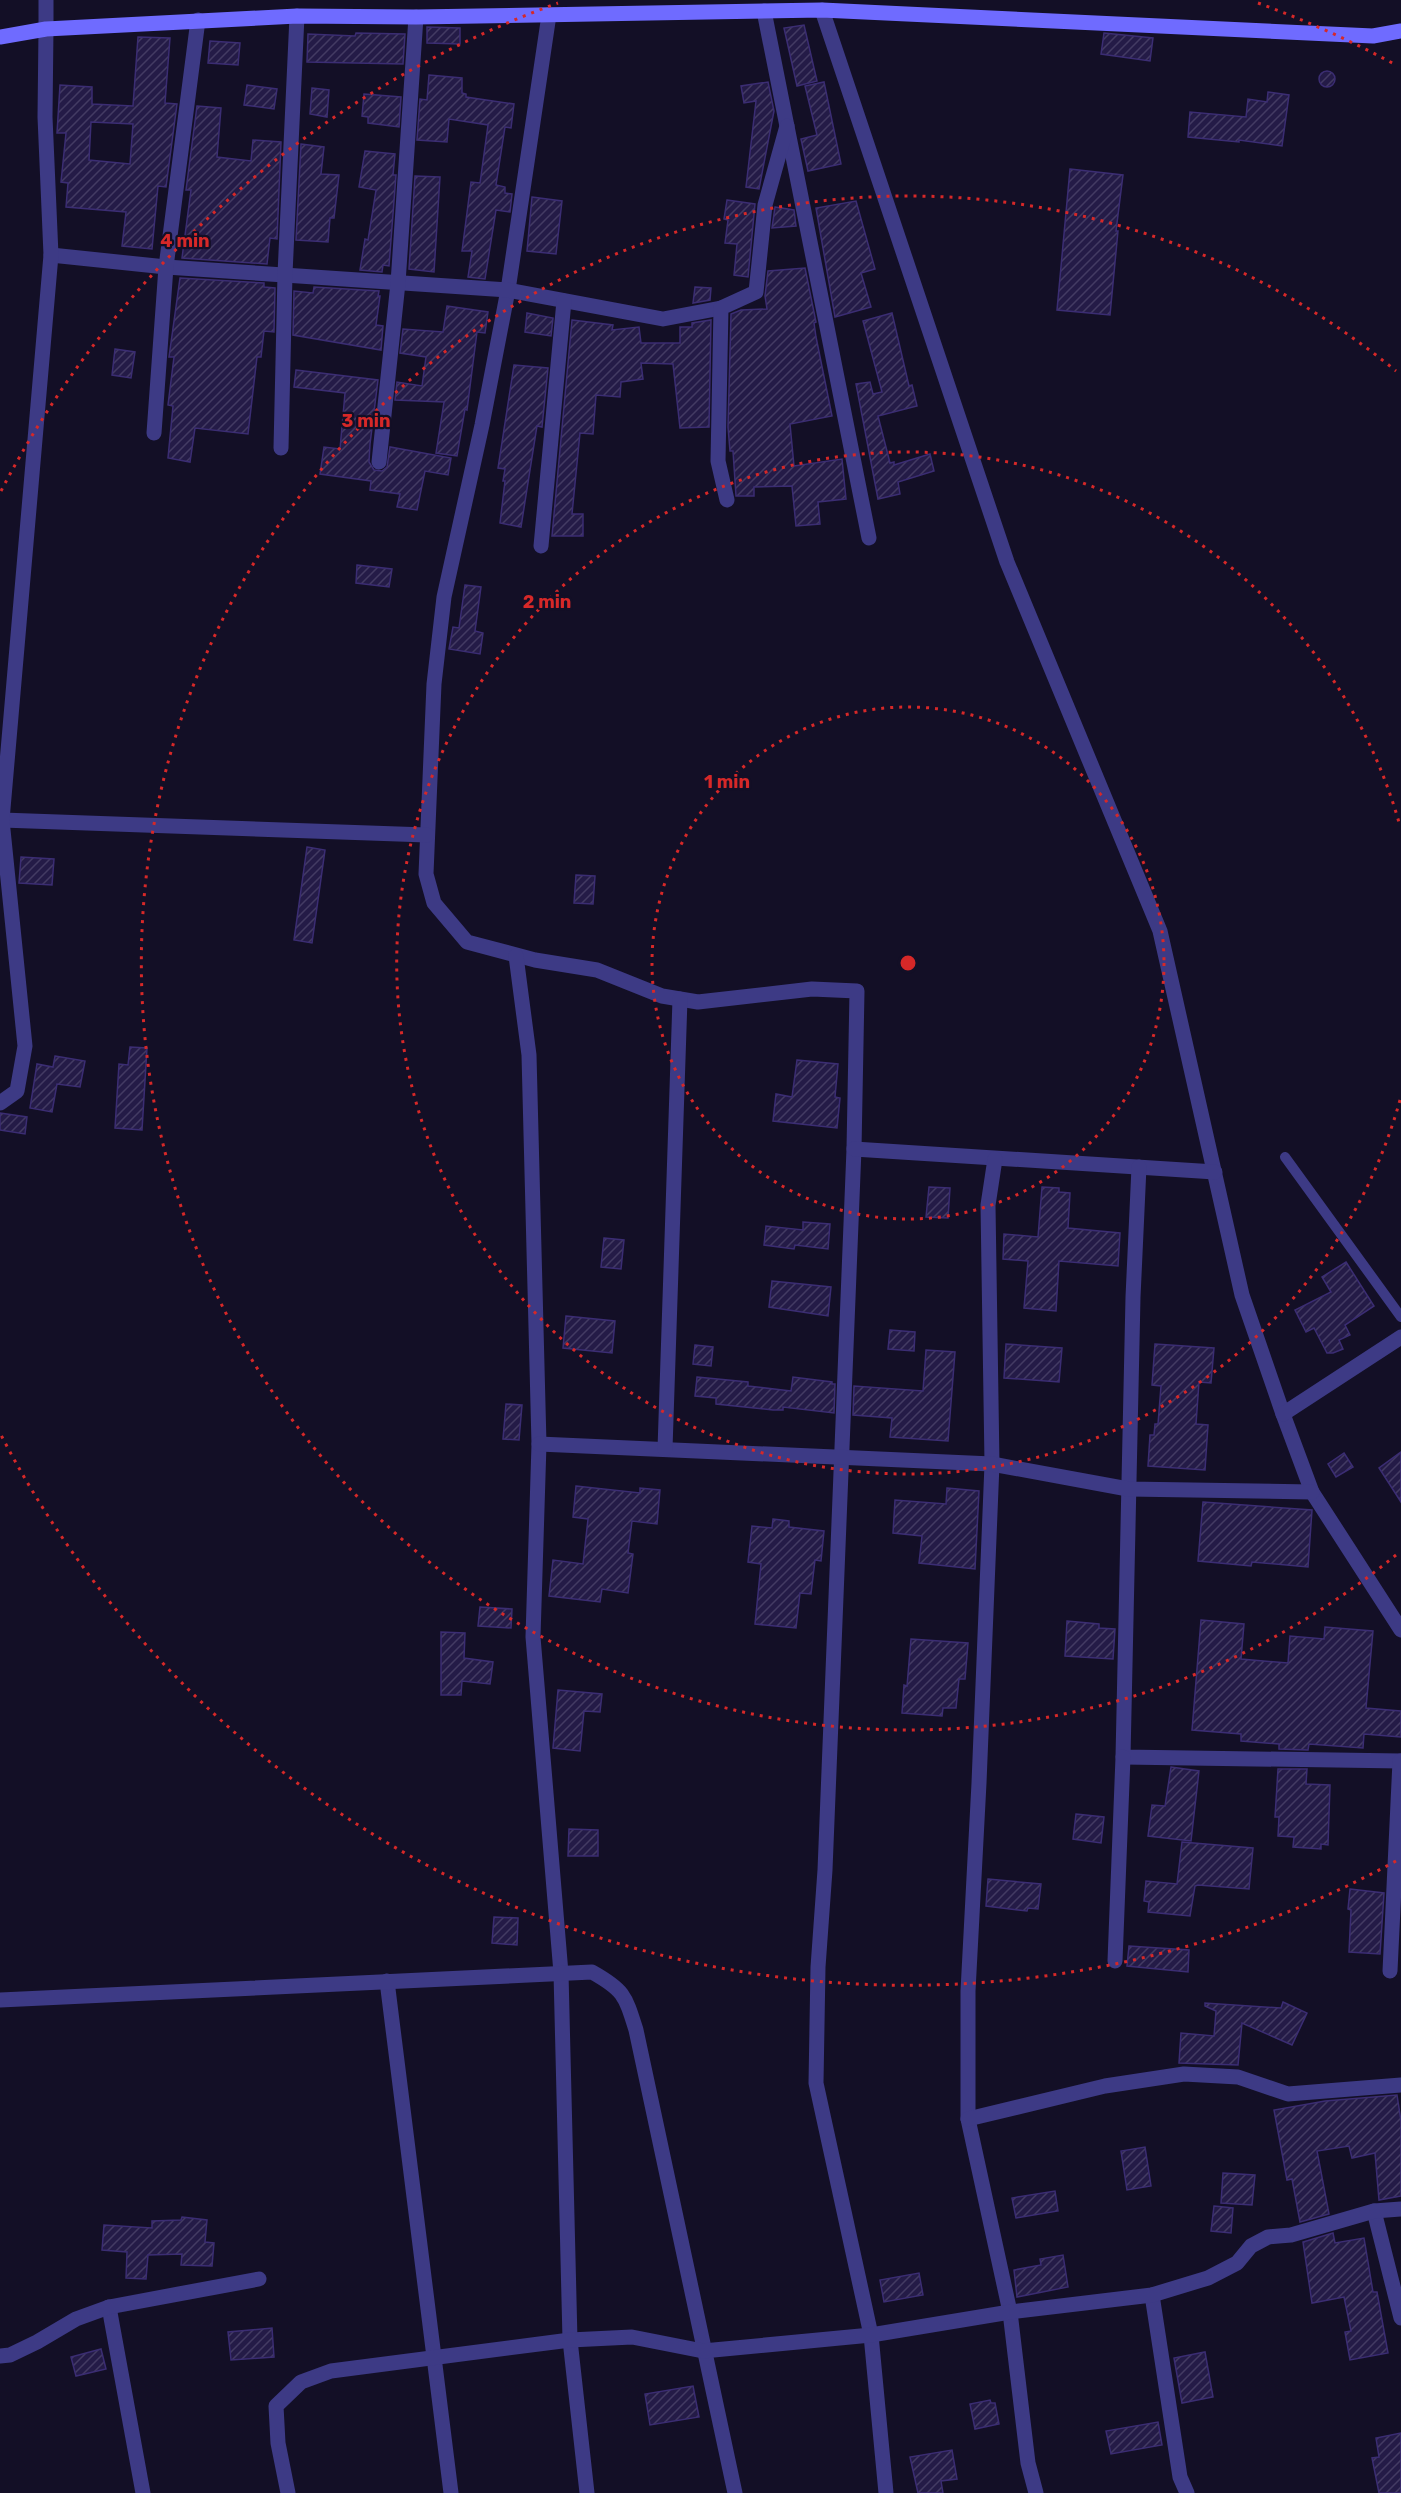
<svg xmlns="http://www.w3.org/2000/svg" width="1401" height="2493" viewBox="0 0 1401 2493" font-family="Rubik,sans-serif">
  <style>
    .building { fill: url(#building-hatch); stroke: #3b2d73; stroke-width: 1.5; fill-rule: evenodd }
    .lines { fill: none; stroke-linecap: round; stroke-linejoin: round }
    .service { stroke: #3d3a85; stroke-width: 10 }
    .minor { stroke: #3d3a85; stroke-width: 15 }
    .tertiary { stroke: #3d3a85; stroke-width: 15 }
    .secondary { stroke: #6f6bff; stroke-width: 15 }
    .ring { fill: none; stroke: #d62828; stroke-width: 3; stroke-dasharray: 3 6 }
    .centre { fill: #d62828; stroke: #130f26; stroke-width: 3 }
    .ring-label { font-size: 18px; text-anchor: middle; font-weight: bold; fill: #d62828; stroke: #130f26; stroke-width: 4.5; stroke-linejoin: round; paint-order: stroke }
  </style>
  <defs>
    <pattern id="building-hatch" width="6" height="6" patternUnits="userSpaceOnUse" patternTransform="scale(1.5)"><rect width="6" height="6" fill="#241b47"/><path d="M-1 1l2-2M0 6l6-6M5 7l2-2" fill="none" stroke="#433b63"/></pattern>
  </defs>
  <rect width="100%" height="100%" fill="#130f26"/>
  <g class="building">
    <path d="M804,25L817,81L797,86L784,28Z"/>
    <path d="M427,27L460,28V44L427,43Z"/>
    <path d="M356,33L405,34L403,64L307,62L308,34L355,36Z"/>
    <path d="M1104,33L1153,38L1150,61L1101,54Z"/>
    <path d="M138,37L170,38L165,103L177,104L166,187L158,186L152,249L122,246L126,212L66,207L68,183L61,182L66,133H57L60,85L92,87V104L133,106ZM91,122L133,124L130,164L89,160Z"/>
    <path d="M210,41L240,43L238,65L208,63Z"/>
    <circle cx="1327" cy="79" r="8"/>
    <path d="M429,75L462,78V93L466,94V97L514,104L511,128L505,127L496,185L505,187V193L512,194L510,212L496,210L485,279L468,277L472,251H462L471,182L480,183L488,125L449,119L447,142L417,140L420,99L427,100Z"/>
    <path d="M768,82L774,111L759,189L746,187L756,101L744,103L741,86Z"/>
    <path d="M824,82L841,164L808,171L801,139L817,135L805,86Z"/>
    <path d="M247,85L277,89L274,109L244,105Z"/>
    <path d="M312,88L329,90L327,117L310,114Z"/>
    <path d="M1268,92L1289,95L1282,146L1239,140V142L1188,137L1190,112L1246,117L1248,99L1267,102Z"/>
    <path d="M364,94L401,97L399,127L368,123V117L362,116Z"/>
    <path d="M197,106L221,108L217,157L251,161L253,140L281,142L277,239L270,238L267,264L182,258L191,190H186Z"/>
    <path d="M301,144L324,147L321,174L339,175L334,218H330L328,242L296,240Z"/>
    <path d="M365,151L395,154L393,175H396L389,266L383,265L382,272L360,270L365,239L368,240L376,190L359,187Z"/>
    <path d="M1070,169L1123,175L1116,231H1118L1110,315L1057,310Z"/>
    <path d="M415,176L440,177L434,272L409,269Z"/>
    <path d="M532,197L562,201L556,254L527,251Z"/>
    <path d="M727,200L755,204L748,277L734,275L737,244L725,243L728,220L724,219Z"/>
    <path d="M856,201L875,269L861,273L871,307L835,317L816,208Z"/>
    <path d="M775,207L794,210L796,226L772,228Z"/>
    <path d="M805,268L816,322L814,323L816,337L832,416L790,424L794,466L842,459L846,499L818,502L820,524L796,526L792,486L754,487V496H736L733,451H730L728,427L731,314L741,310L767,309L765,296L768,271Z"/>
    <path d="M180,278L264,283V287L275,288L274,332L264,331L261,357H257L248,434L195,428L190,462L168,458L173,406L168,405L174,357H169Z"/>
    <path d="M314,287L379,291L378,296H380L376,325L383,326L381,350L293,335L294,291L313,293Z"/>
    <path d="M695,287L711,288L710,300L693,303Z"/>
    <path d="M447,306L488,312L485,333L477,332L467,410L465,409L457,456L436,453L444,402L395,400L397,382L422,386L426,357L400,353L403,329L443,332Z"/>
    <path d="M527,313L553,318L551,336L525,332Z"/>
    <path d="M892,313L909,386L912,385L917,406L878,416L890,463L894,462V465L930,454L934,471L898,482L900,494L878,499L856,384L870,382L873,394L882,392L863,321Z"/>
    <path d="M572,320L613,325L612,330L639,327L641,343H680V327H692V323L711,320L709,427L680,428L673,364L641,363L643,379L621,382L620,397L596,395L593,434L580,433L572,514H583V536H552Z"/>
    <path d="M115,349L135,352L131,378L112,375Z"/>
    <path d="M514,365L548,368L542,427L537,426L521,527L500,523L505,481H503L505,469L498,468Z"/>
    <path d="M296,370L378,380L370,444L369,462L374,470L382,471L387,467L390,447L451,458L448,475L425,471L417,510L397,507L400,494L370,490L371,481L320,474L324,447L340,449L345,393L294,387Z"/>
    <path d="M357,565L392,569L389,587L356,583Z"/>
    <path d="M465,585L481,587L475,631L483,633L480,654L449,649L453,627L459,628Z"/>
    <path d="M307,847L325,850L312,943L294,940Z"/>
    <path d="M21,857L54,859L52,885L19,883Z"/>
    <path d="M576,875L595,876L593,904L574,903Z"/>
    <path d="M130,1047L147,1048L142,1130L115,1128L119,1064L128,1065Z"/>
    <path d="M55,1056L85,1061L80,1087L57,1084L52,1112L30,1108L37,1064L53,1067Z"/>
    <path d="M797,1060L838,1064L835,1097L840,1098L837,1128L773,1121L776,1094L792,1097Z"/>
    <path d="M0,1113L27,1117L25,1134L0,1130Z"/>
    <path d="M929,1187L950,1188L948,1218L926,1217Z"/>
    <path d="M1042,1187L1059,1188V1192L1070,1193L1068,1228L1120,1233L1118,1266L1059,1261L1056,1311L1024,1308L1028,1261L1003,1259L1004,1234L1038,1237Z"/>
    <path d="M803,1222L830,1224L828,1249L795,1245L794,1249L764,1245L766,1226L803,1230Z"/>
    <path d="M604,1238L624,1240L621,1269L601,1267Z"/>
    <path d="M1346,1262L1374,1306L1345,1325L1350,1335L1339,1340L1343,1349L1333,1353H1327L1314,1328L1306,1332L1295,1310L1331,1292L1322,1277Z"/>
    <path d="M772,1281L831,1287L828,1316L769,1307Z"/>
    <path d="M566,1316L615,1321L612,1353L563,1348Z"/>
    <path d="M890,1330L915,1332L914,1351L888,1349Z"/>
    <path d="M1006,1344L1062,1348L1059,1382L1004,1378Z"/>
    <path d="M1155,1344L1214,1348L1211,1383L1199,1382L1196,1424L1208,1425L1205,1470L1148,1466L1150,1435H1154L1155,1424H1158L1161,1386L1152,1385Z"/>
    <path d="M695,1345L713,1347L711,1366L693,1364Z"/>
    <path d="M926,1350L955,1352L948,1441L890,1437L892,1418L853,1415L854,1386L923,1391Z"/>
    <path d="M697,1377L748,1382V1386L791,1391L793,1377L832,1382V1384H835L834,1413L783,1407V1410H773L716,1404V1398L695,1396Z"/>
    <path d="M506,1404L522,1405L519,1440L503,1439Z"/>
    <path d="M1401,1452V1502L1379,1468Z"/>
    <path d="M1344,1453L1353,1467L1336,1477L1328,1464Z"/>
    <path d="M576,1486L640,1493V1488L660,1490L657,1524L632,1521L628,1553L633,1554L628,1593L602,1589L600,1602L549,1596L553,1560L583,1564L588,1519L573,1517Z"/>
    <path d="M947,1488L979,1491L975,1569L919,1563L922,1536L893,1533L895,1500L946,1504Z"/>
    <path d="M1203,1502L1312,1510L1308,1567L1252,1562L1251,1566L1198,1561Z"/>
    <path d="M773,1519L789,1521V1527L824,1531L821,1561L815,1560L811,1594L800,1593L796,1628L755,1624L761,1564L748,1562L752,1526L772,1528Z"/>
    <path d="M480,1607L512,1609L511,1628L478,1626Z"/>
    <path d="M1201,1620L1244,1624L1241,1659L1288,1663L1290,1636L1324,1639L1325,1627L1373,1631L1366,1708L1401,1711V1737L1364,1734L1363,1748L1309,1744L1308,1750L1279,1749V1744L1241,1741V1734L1192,1730Z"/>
    <path d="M1067,1621L1099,1624V1628L1115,1629L1113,1659L1065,1656Z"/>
    <path d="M441,1632L465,1633L464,1658L493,1662L490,1684L462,1681L461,1695H441Z"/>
    <path d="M911,1639L968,1643L965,1679H959L956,1708H943L942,1716L902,1713L904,1685L907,1686Z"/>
    <path d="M558,1690L602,1694L600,1712L584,1711L580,1751L553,1748Z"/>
    <path d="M1171,1767L1199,1771L1191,1841L1148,1836L1152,1805L1165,1806Z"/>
    <path d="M1278,1769H1307L1306,1784L1330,1785L1328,1845L1321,1844V1849L1293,1847L1294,1837L1278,1836L1279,1817H1275Z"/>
    <path d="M1076,1814L1104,1817L1101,1843L1073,1839Z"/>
    <path d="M569,1829L598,1830V1856H568Z"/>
    <path d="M1182,1842L1253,1848L1249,1889L1198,1885L1195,1886L1190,1916L1148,1912L1149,1902L1144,1901L1146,1881L1177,1884Z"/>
    <path d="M988,1879L1041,1884L1038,1909L1028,1908L1027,1911L986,1906Z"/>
    <path d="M1350,1889L1384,1893L1380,1954L1349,1952L1351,1910L1348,1909Z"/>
    <path d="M494,1917L518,1918L517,1945L492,1943Z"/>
    <path d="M1129,1946L1189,1950L1188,1972L1127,1966Z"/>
    <path d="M1283,2002L1307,2013L1292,2045L1242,2023L1238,2065L1179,2063L1181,2033L1214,2036L1216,2011L1205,2006V2003L1281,2008Z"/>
    <path d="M1397,2095L1401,2121V2196L1379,2200L1375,2153L1352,2158L1349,2146L1317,2151L1329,2214L1300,2222L1292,2179L1287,2180L1274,2110L1325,2101Z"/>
    <path d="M1145,2147L1151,2186L1127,2190L1121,2151Z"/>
    <path d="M1223,2173L1255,2175L1252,2205L1221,2203Z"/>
    <path d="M1055,2191L1058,2211L1016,2218L1012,2198Z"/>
    <path d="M1214,2206L1233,2208L1231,2233L1211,2231Z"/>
    <path d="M182,2217L207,2220L205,2242L214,2243L212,2266L181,2265L182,2254L148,2255L146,2279L126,2278L127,2252L102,2250L104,2225L152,2228V2221L181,2220Z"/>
    <path d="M1333,2233L1335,2243L1364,2238L1373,2292H1377L1388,2353L1350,2360L1345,2332L1351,2331L1344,2297L1312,2303L1303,2242Z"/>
    <path d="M1063,2255L1068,2287L1017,2297L1014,2270L1041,2265L1040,2259Z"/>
    <path d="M919,2273L923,2295L884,2302L880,2280Z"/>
    <path d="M272,2328L274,2357L231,2360L228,2332Z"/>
    <path d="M101,2349L106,2369L76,2376L71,2357Z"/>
    <path d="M1205,2352L1213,2397L1182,2403L1174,2358Z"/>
    <path d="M693,2386L699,2417L650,2425L645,2394Z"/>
    <path d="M990,2400L991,2403H995L999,2424L975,2429L970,2404Z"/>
    <path d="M1158,2422L1162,2445L1111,2454L1106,2431Z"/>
    <path d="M1401,2433V2493H1379L1372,2458L1379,2457L1376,2438Z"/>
    <path d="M952,2450L957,2479L941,2481L943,2493H918L910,2457Z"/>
  </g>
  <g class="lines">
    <path class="service" d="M1285,1157L1401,1317"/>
    <g class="minor">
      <path d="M822,10L1007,562L1160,931L1242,1295L1283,1414L1312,1492L1401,1630"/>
      <path d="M764,11L869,538"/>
      <path d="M549,15L508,290L482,425L444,597L434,684L426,874L434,903L467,942L535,960L597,970L662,996L698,1002L812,989L857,991L854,1149L825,1870L818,1967L816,2083L871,2335L886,2493"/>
      <path d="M51,255L166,267L508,290L663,319L721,308"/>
      <path d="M154,433L166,267L198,20"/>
      <path d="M281,448L285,274L297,16"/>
      <path d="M379,462L398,283L416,17"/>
      <path d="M727,500L718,461L721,308L756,292L765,205L787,126"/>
      <path d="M541,546L564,301"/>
      <path d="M2,820L427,835"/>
      <path d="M516,956L529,1055L539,1444L533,1637L561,1973L570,2340L587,2493"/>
      <path d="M0,1103L17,1091L25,1046L2,820L51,255L45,117L46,29"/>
      <path d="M854,1149L1215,1172"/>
      <path d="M995,1159L988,1205L992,1464L979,1783L968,1991V2119L1010,2312L1028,2463L1036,2493"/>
      <path d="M1139,1167L1133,1297L1123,1757L1401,1761"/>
      <path d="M1283,1414L1401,1337"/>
      <path d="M539,1444L992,1464L1128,1489L1312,1492"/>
      <path d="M665,1449L680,999"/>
      <path d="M1115,1961L1123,1757"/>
      <path d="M1390,1971L1400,1761"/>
      <path d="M387,1981L451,2493"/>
      <path d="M0,2000L592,1972C624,1990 625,1995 636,2030L735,2493"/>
      <path d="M968,2119L1105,2086L1184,2074L1238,2077L1288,2094L1401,2085"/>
      <path d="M1374,2211L1401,2318"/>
      <path d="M1152,2295L1180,2477L1187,2493"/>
      <path d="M109,2307L143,2493"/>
      <path d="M0,2356L10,2355L37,2342L76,2319L109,2307L259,2279"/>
      <path d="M288,2493L278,2443L276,2406L301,2382L331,2371L570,2340L632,2337L703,2351L871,2335L1010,2312L1152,2295L1208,2278L1237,2263L1251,2246L1268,2237L1291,2235L1374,2211L1401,2209"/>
    </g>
    <path class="tertiary" d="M46,0V29"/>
    <path class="secondary" d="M0,37L46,29L297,16L416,17L822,10L1373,36L1401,31"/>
  </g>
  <g class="ring">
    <circle cx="908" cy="963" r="256"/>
    <path d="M1400 1100A511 511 0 1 1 1400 826"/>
    <path d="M1396 1555A767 767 0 1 1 1396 371"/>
    <path d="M1396 1861A1022 1022 0 0 1 1 1435M1 491A1022 1022 0 0 1 558 3M1258 3A1022 1022 0 0 1 1396 65"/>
  </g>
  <circle cx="908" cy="963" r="9" class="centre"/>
  <g class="ring-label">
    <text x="185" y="247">4 min</text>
    <text x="366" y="427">3 min</text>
    <text x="547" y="608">2 min</text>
    <text x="727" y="788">1 min</text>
  </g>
</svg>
